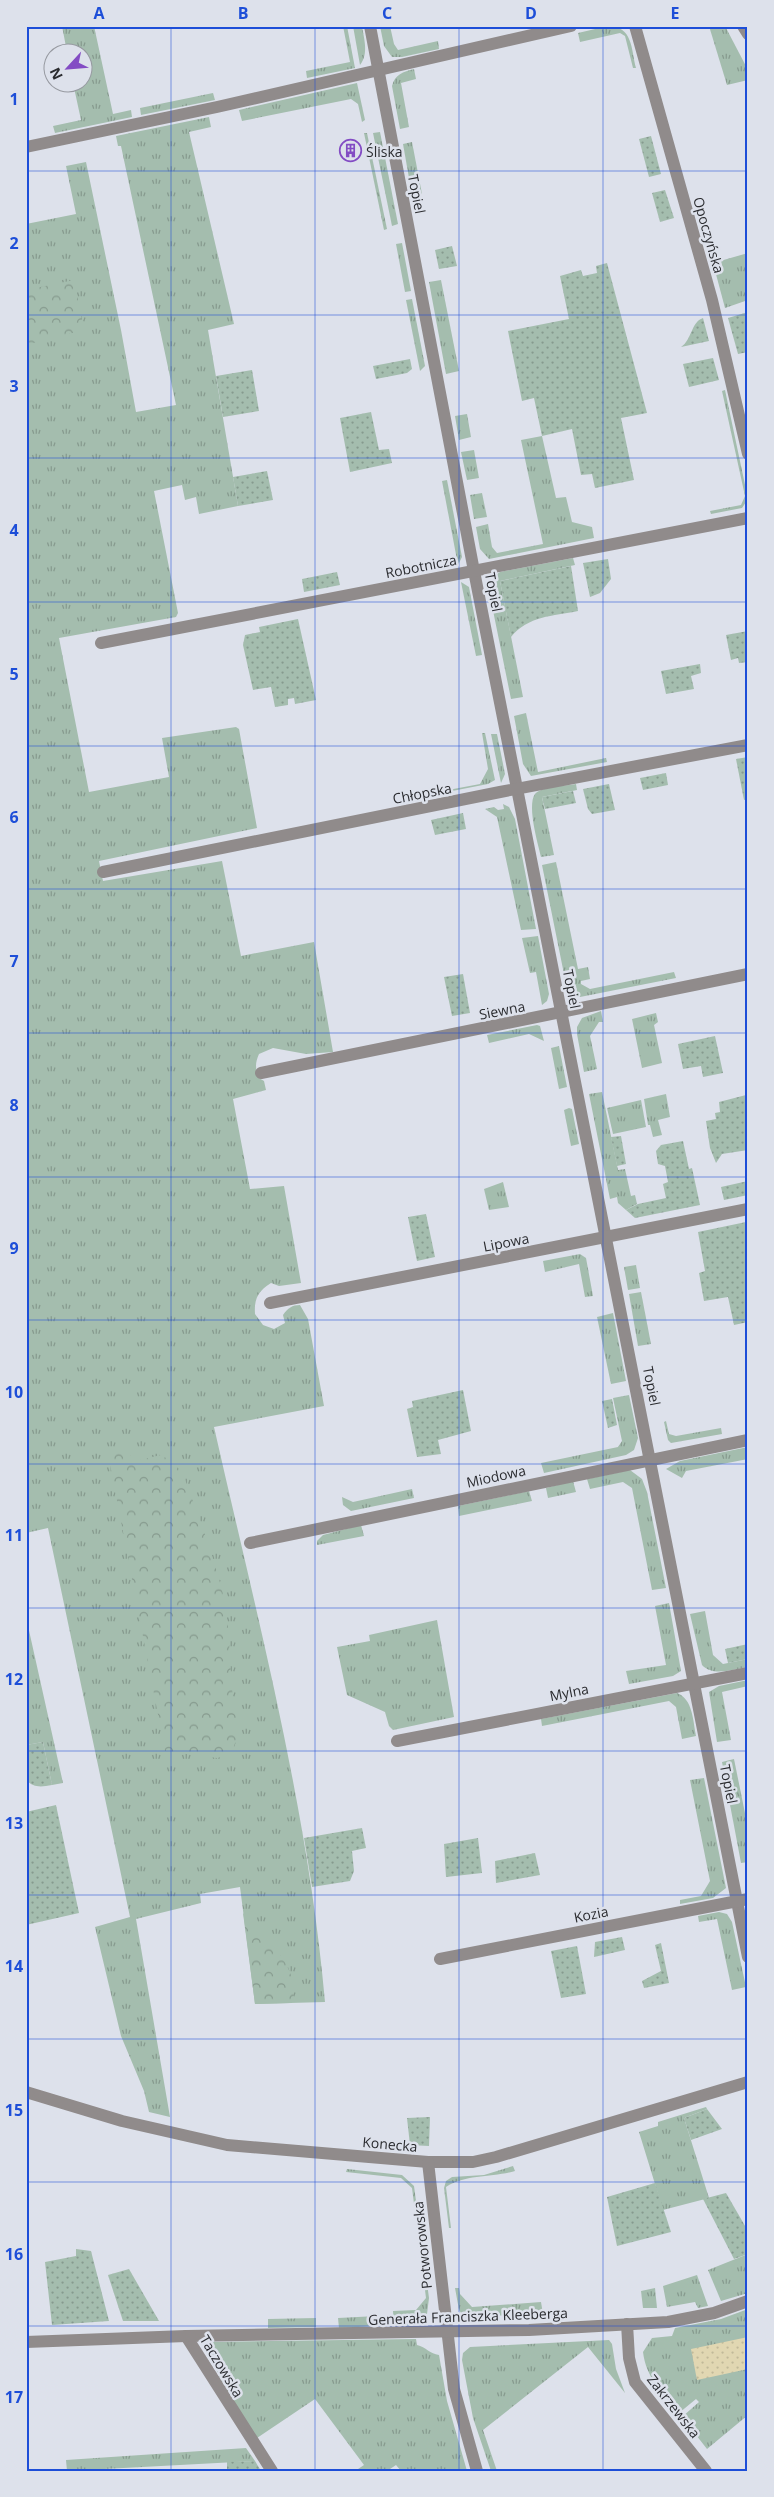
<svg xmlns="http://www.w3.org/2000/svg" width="774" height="2497" viewBox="0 0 774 2497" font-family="'Open Sans',sans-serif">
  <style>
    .grass { fill: url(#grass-tufts) }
    .forest { fill: url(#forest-crowns) }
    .sand { fill: url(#sand-dots) }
    .garden { fill: url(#garden-dots) }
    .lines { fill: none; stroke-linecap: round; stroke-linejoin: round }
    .minor { stroke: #908b8b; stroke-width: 12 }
    .grid { fill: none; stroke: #1d4ed8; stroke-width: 1; stroke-opacity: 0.55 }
    .labels { text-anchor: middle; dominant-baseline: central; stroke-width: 5; stroke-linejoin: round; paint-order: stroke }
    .poi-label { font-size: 14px; fill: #2b2c30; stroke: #dde1eb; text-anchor: start }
    .street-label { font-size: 14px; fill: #2b2c30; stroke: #dde1eb }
    .neatline { fill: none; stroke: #1d4ed8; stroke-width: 2 }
    .grid-label { font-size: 16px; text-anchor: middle; font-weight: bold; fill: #1d4ed8 }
  </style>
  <defs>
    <pattern id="grass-tufts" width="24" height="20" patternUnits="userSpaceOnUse" patternTransform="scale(1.25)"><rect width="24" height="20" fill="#a4bdae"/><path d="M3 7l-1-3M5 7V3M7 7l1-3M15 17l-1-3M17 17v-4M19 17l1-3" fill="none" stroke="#869a8e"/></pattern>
    <pattern id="forest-crowns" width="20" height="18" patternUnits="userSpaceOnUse" patternTransform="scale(1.25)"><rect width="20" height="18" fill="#a4bdae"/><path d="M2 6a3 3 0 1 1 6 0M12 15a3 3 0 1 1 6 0" fill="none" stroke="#869a8e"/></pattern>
    <pattern id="sand-dots" width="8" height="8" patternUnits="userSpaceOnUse" patternTransform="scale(1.25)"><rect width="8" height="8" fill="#e1d7b2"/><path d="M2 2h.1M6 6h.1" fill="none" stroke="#c1b999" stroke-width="1.8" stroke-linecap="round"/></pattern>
    <pattern id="garden-dots" width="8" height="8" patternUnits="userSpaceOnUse" patternTransform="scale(1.25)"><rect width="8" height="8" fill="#a4bdae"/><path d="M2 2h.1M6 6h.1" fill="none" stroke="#869a8e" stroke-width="1.8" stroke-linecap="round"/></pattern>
  </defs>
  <rect width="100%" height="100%" fill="#dde1eb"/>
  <g class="grass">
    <path d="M62,26H94L113,114L131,110L132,117L55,133L53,126L81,120L73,83L82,82V52H67Z"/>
    <path d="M343,26H347L355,68L307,78L306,71L350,62Z"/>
    <path d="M353,26H362C364,39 369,54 360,65Z"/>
    <path d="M380,26H390L394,44L398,50L438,41L439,49L402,57H392L384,46Z"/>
    <path d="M608,26C633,26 631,49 636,68H633L625,36L620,33L580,42L578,33Z"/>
    <path d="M709,26H725L748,70V80L727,85Z"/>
    <path d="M414,69L416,79L401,83L409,127L400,129L392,86C395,74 403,72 414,69Z"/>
    <path d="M357,83L365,120L362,122L358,104L351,99L242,121L239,110Z"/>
    <path d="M213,93L215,100L141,115L140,108Z"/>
    <path d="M209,117L211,127L189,132L234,324L208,330L238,506L199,514L196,497L185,500L182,485L154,491L178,613L176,617L59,638L89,792L169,777L162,738L236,727L239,729L257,828L99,861L103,881L222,861L241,956L314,942L333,1052L306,1054L273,1048L259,1054C255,1063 255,1068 259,1078L264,1081L266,1090L233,1099L250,1189L284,1186L301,1283L279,1286L271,1283C258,1291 254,1299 255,1314L263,1325L274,1329L285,1323L283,1315C288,1308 292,1305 300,1305L308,1319L324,1406L214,1427C257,1617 308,1808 325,2002L255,2004L240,1887L200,1894L201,1903L136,1919L170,2117L149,2112L144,2091L121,2036L95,1927L130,1917L48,1528L26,1533V224L76,214L66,166L86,162L121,330L136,412L176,405L121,146H118L116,136Z"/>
    <path d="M380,132L398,224L392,226L373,133Z"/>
    <path d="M364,133H367L387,229L384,230Z"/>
    <path d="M412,142L422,194L412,195L403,144Z"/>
    <path d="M402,243L411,291L405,292L396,244Z"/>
    <path d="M748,253V300L725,308L713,263Z"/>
    <path d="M441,280L459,371L446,374L429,282Z"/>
    <path d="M412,299L425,366L420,371L406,300Z"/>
    <path d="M725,390L748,499L742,508L711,514L710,511L741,505L745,496L722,391Z"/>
    <path d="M467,414L471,437L459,440L455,416Z"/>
    <path d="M542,436L556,498L566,497L572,522L592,527L594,538L489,559L480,549L476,527L488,524L492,547L497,553L543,544L521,440Z"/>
    <path d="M474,450L479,478L467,480L461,452Z"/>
    <path d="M447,480L462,557L458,565L442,481Z"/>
    <path d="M482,493L487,517L474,519L470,495Z"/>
    <path d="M573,558L575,565L500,581L523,697L511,699L488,586L490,579L500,572Z"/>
    <path d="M461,582L469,587L482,655L476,656Z"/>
    <path d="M526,713L538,772L606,758L607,762L531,776L523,764L514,716Z"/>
    <path d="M482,733H485L495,780L488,784L411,799V797L480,784L488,769Z"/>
    <path d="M491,734H497L505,774L501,783Z"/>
    <path d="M576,784L577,790L542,797L554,855L541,857C538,844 525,800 537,792C547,786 565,786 576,784Z"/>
    <path d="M503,804L509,807L515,819L536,929L521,930L497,817L485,809L494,807L498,810L504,809Z"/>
    <path d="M556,862L578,969L588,967L590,979L581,981V984L590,989L674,972L676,978L580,997L571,995L566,984L542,865Z"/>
    <path d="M538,936L549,994L547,1001L542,1005L536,972L530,973L522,938Z"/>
    <path d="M601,1011L603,1022H599L590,1036L597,1069L584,1072L577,1034V1027L582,1018Z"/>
    <path d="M656,1013L658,1022L654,1025L662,1063L642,1068L632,1019Z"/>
    <path d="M537,1025L540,1026L544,1041L529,1034L489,1043L487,1035Z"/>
    <path d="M559,1046L567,1087L559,1089L551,1048Z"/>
    <path d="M602,1092L618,1170L625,1169L631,1196L635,1195L637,1204L626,1210L618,1203L617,1197L610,1199L589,1094Z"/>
    <path d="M666,1094L670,1117L658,1120L662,1135L653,1137L650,1125H648L644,1099Z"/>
    <path d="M641,1100L646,1127L613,1134L607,1108Z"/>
    <path d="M569,1108L572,1109L579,1144L571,1146L564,1110Z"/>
    <path d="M503,1182L509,1207L489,1210L484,1189Z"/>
    <path d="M580,1254L586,1258L593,1296L585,1297L579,1264L545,1272L543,1261Z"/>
    <path d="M636,1265L640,1288L628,1290L624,1267Z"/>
    <path d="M641,1292L651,1344L638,1346L629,1294Z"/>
    <path d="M613,1313L626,1381L611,1384L597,1317Z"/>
    <path d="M629,1395L638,1438L634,1450L626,1455L544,1473L541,1463L618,1447L622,1441L613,1398Z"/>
    <path d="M666,1421L669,1434L676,1436L721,1428L722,1434L671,1443L668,1440L664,1422Z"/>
    <path d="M748,1447V1459L686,1471L682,1478L666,1469L680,1461Z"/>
    <path d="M630,1470L642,1479L647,1492L666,1588L652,1590L632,1488L623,1482L590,1489L587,1479Z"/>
    <path d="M573,1481L576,1492L548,1498L546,1488Z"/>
    <path d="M412,1489L414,1498L351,1511L343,1505L342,1497L353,1502Z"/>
    <path d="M529,1491L532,1501L459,1516L458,1506Z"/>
    <path d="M361,1525L364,1536L317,1545V1541L323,1535Z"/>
    <path d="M669,1603L681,1671L673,1676L629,1684L626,1671L666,1665L655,1606Z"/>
    <path d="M705,1611L713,1655L723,1664L748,1659V1667C733,1669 713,1677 702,1665L690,1614Z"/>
    <path d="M26,1617L63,1783L52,1785L43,1742L26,1745Z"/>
    <path d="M437,1620L454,1717L393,1730L389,1726L385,1712L347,1695L337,1647L370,1641L369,1635Z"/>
    <path d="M748,1680V1686L722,1692L731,1740L717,1742L709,1692L719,1686Z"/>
    <path d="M677,1693C693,1699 693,1721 696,1736L682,1739L676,1707L669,1701L542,1726L541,1719Z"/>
    <path d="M734,1759L748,1828V1862L741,1863L722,1762Z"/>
    <path d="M704,1778L726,1888L713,1898L680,1904V1900L701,1896L710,1881L690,1780Z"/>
    <path d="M719,1912L727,1914L732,1922L746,1987L732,1990L717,1919L699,1922L698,1916Z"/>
    <path d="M706,2107L707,2109L684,2118L709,2198L663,2210L639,2132L658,2126V2122Z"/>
    <path d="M513,2166L515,2171C492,2178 466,2174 446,2187L451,2228H449L444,2188L446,2181L452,2177L484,2175Z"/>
    <path d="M347,2169L402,2175L414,2186L429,2298L427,2314L417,2318V2325L394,2326L393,2311L416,2310L426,2298L412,2188L401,2178L346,2172Z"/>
    <path d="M748,2254V2293L721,2301L708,2270Z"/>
    <path d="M697,2275L708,2306L698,2308L695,2302L667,2307L663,2286Z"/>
    <path d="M455,2288H459L460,2294L472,2307L541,2302L543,2314L464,2317L459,2310Z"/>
    <path d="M655,2288L657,2308H643L641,2291Z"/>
    <path d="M748,2309V2415L707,2449L682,2417L699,2402L696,2399L679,2413C663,2394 646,2378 643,2352L652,2338L672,2336L675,2328L721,2319Z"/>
    <path d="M377,2316V2326L339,2328L338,2318Z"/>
    <path d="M316,2318V2327L268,2328V2319Z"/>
    <path d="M416,2339L417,2345C426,2347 430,2354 439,2355L447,2401L467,2471H401L396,2465L387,2471H355L364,2465L315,2399L257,2438C240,2413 212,2372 208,2342Z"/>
    <path d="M609,2340L612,2344L616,2369L625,2393L588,2347L483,2430L497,2471H491L473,2418L462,2360L463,2353L470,2347Z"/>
    <path d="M246,2448L255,2461L67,2471L66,2460Z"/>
  </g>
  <g class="forest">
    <path d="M74,280L84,330L26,345V290Z"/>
    <path d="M122,1444L135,1461L161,1455L174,1463L183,1474C197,1512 212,1551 222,1590C230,1621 229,1657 232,1689C234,1712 244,1735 229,1755L217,1758L165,1751L109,1459L113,1448Z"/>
    <path d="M243,1913C264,1934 303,1970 292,2003L255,2004Z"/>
  </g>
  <path class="sand" d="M748,2337V2369L697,2380L691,2349Z"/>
  <g class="garden">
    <path d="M651,136L661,174L649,177L639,139Z"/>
    <path d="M665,190L674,218L660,222L652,193Z"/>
    <path d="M452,246L457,266L439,269L435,250Z"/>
    <path d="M607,263L647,413L621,418L634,480L595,488L592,474L581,475L572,429L542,436L534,398L522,401L508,331L569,319L560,276L581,270L583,276L597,273L596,266Z"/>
    <path d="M748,312V352L738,354L728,318Z"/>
    <path d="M703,318L709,341L681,347C692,340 691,322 703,318Z"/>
    <path d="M713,358L719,380L689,387L683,364Z"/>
    <path d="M410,359L412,369L407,373L376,379L373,366Z"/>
    <path d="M252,370L259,411L223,417L216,376Z"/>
    <path d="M371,412L379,450L389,449L392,463L350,472L340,418Z"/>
    <path d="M267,471L273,500L238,506L233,477Z"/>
    <path d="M608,559L611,579L600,593L590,597L583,563Z"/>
    <path d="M571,566L578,611C553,616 528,616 511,637L500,581Z"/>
    <path d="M337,572L340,585L304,592L302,579Z"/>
    <path d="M298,619L316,700L295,704L294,698L288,699V705L275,707L271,687L253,690L243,645L245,635L260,632L259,627Z"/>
    <path d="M748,631V662L739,663L738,658L731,660L726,635Z"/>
    <path d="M700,664L701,673L691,676L694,689L666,694L661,671Z"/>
    <path d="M748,757V799L744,800L736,759Z"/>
    <path d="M666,773L668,785L643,790L640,778Z"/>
    <path d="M609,784L615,810L592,814L588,809L583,789Z"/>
    <path d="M573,791L576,803L545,809L542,797Z"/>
    <path d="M463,813L466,829L435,835L431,820Z"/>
    <path d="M463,974L470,1013L452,1016L444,977Z"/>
    <path d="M715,1036L723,1073L703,1077L701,1066L683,1069L678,1044Z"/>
    <path d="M746,1095L748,1150L722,1154L716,1163L710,1148L706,1121L716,1119L715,1113L720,1112L719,1102Z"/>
    <path d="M621,1136L626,1164L617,1166L611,1137Z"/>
    <path d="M683,1141L689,1169L692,1168L700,1205L635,1218L626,1210L638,1204L666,1198L663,1184L668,1182L665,1166L658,1164L656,1151L661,1145Z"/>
    <path d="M748,1181V1195L724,1200L721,1187Z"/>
    <path d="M426,1214L435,1257L417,1261L408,1217Z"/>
    <path d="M746,1222L748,1322L734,1325L728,1297L704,1301L699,1273L705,1271L698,1232Z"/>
    <path d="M463,1390L471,1431L438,1440L441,1454L417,1457L407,1409L413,1407L412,1401Z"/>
    <path d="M612,1399L617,1425L608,1428L602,1401Z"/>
    <path d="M748,1644V1659L728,1663L725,1649Z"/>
    <path d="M43,1742L52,1785C41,1787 34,1788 26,1780V1745Z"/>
    <path d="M56,1805L79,1913L26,1925V1812Z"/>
    <path d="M362,1828L366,1848L352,1851L354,1871L350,1881L312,1887L304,1838Z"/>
    <path d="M478,1838L482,1873L446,1877L444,1844Z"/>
    <path d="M535,1853L540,1875L496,1883L495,1861Z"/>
    <path d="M622,1937L625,1950L594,1957L595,1942Z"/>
    <path d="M661,1943L669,1983L644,1988L642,1981L661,1971L655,1945Z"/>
    <path d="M577,1946L586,1994L561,1998L551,1951Z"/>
    <path d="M707,2109L722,2129L691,2140L684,2118Z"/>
    <path d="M430,2117L429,2146L410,2145L407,2118Z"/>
    <path d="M655,2183L671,2232L617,2246L607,2197Z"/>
    <path d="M726,2193L748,2231V2254L734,2259L703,2199Z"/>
    <path d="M76,2249L91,2251L109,2321L52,2325L45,2262L76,2256Z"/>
    <path d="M129,2269L159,2321H123L108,2275Z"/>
    <path d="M255,2461L261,2471H227V2462Z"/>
  </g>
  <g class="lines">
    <g class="minor">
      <path d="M370,26L474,571L748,1957"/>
      <path d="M635,26L712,300L748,454"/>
      <path d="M743,26L748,34"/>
      <path d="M26,147L217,107L571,26"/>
      <path d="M101,643L748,518"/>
      <path d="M103,872L500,792L748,745"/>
      <path d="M261,1073L748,974"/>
      <path d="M270,1303L748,1209"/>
      <path d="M250,1543L748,1440"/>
      <path d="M397,1741L748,1673"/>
      <path d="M440,1959L748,1899"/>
      <path d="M26,2092L122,2121L227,2145L428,2162H473L496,2157L748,2082"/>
      <path d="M428,2162L454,2389L477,2471"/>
      <path d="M627,2324L629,2358L635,2382L706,2471"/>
      <path d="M186,2336L272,2471"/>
      <path d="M26,2342L186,2336L529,2330L668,2322L714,2313L748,2301"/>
    </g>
  </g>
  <path class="grid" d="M171,26V2471M315,26V2471M459,26V2471M603,26V2471M26,171H748M26,315H748M26,458H748M26,602H748M26,746H748M26,889H748M26,1033H748M26,1177H748M26,1320H748M26,1464H748M26,1608H748M26,1751H748M26,1895H748M26,2039H748M26,2182H748M26,2326H748"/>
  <defs>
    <symbol id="building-ring" viewBox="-11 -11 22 22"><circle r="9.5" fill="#dde1eb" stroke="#834cc4" stroke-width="1.5"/><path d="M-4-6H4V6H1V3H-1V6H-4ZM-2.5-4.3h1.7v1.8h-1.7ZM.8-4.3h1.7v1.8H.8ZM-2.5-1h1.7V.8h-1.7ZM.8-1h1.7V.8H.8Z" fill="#834cc4"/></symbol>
  </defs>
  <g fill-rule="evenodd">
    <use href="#building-ring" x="338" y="138" width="25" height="25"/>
  </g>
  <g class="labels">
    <g class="poi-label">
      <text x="366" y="151">Śliska</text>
    </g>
    <g class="street-label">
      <text transform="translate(417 194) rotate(79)">Topiel</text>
      <text transform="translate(709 235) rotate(74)">Opoczyńska</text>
      <text transform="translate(421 566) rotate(-11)">Robotnicza</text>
      <text transform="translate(494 592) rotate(79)">Topiel</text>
      <text transform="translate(422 793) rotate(-11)">Chłopska</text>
      <text transform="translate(572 989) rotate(79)">Topiel</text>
      <text transform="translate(502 1010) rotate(-11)">Siewna</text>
      <text transform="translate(506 1242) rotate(-11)">Lipowa</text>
      <text transform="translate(652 1386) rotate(79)">Topiel</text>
      <text transform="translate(496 1476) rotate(-12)">Miodowa</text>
      <text transform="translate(569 1692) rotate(-11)">Mylna</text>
      <text transform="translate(729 1784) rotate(79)">Topiel</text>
      <text transform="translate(591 1914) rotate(-11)">Kozia</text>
      <text transform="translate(390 2144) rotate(5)">Konecka</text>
      <text transform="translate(422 2245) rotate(-96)">Potworowska</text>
      <text transform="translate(468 2316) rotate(-2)">Generała Franciszka Kleeberga</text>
      <text transform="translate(222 2366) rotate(59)">Taczowska</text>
      <text transform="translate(674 2406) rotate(52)">Zakrzewska</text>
    </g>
  </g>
  <rect width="774" height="2497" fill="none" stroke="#dde1eb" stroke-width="55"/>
  <g transform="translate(68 68) rotate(244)"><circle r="24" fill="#dde1eb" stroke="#9699a0"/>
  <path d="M0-4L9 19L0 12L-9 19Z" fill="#834cc4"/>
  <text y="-8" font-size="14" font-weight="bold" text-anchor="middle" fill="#2b2c30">N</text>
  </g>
  <rect x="28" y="28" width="718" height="2442" class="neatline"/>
  <g class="grid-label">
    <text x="99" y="19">A</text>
    <text x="243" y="19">B</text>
    <text x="387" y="19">C</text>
    <text x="531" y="19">D</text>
    <text x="675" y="19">E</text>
    <text x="14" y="105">1</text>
    <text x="14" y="249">2</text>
    <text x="14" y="392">3</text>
    <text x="14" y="536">4</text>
    <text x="14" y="680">5</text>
    <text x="14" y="823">6</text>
    <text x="14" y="967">7</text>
    <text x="14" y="1111">8</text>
    <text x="14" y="1254">9</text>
    <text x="14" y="1398">10</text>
    <text x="14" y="1541">11</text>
    <text x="14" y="1685">12</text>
    <text x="14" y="1829">13</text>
    <text x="14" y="1972">14</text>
    <text x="14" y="2116">15</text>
    <text x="14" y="2260">16</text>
    <text x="14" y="2403">17</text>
  </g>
</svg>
